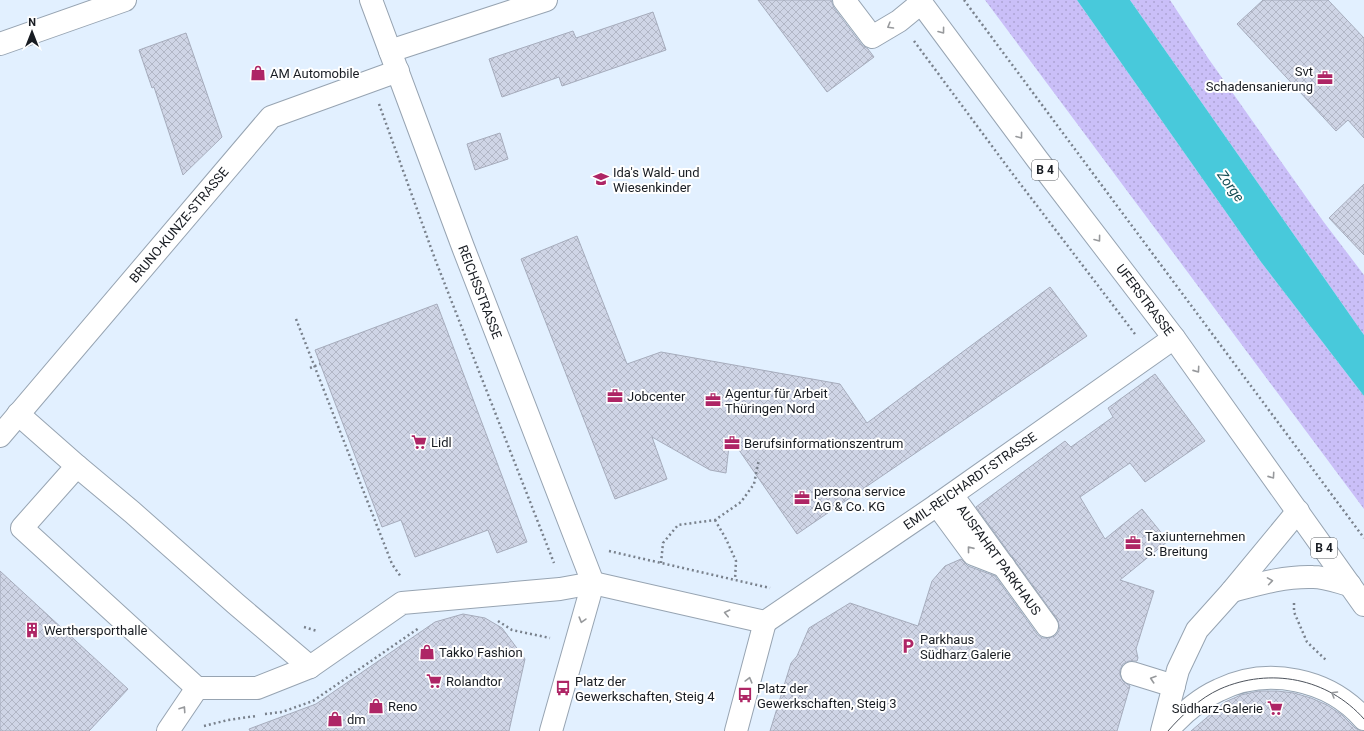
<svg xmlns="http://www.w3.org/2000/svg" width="1364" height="731" viewBox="0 0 1364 731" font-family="Roboto,sans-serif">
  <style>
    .grass { fill: url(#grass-dots) }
    .water { fill: #48c9db }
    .building { fill: url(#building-cross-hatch); stroke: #a6acbc }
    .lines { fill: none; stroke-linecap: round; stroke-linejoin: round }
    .minor-casing { stroke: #97a4b2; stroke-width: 24 }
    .major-casing { stroke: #97a4b2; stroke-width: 24 }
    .path { stroke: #79818c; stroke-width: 2.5; stroke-dasharray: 2 3; stroke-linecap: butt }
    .minor { stroke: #fff; stroke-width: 22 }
    .major { stroke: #fff; stroke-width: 22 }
    .tram { stroke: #4d535c; stroke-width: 1 }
    .oneway { stroke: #97999c }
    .labels { text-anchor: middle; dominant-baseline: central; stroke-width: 4; stroke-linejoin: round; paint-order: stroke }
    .shield { fill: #fff; stroke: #5d6064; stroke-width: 1 }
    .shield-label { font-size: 12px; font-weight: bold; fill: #181c22 }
    .poi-label { font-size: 13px; fill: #181c22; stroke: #fff; text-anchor: start }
    .street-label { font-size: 13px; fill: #181c22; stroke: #fff }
    .water-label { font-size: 14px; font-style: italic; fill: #174f56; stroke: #fff }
  </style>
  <defs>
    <pattern id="grass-dots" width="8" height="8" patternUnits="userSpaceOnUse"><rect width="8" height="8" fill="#cabff8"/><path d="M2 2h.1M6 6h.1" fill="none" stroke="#ada4d4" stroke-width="1.8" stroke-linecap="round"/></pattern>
    <pattern id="building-cross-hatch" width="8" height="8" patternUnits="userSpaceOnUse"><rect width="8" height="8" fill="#cfd5e6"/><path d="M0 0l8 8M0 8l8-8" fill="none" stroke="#b1b6c5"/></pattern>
  </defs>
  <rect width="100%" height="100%" fill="#e2f0ff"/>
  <g class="grass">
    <path d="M985,0H1077L1261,262L1364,396V509Z"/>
    <path d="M1130,0H1170L1208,58L1323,221L1364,275V335Z"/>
  </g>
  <path class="water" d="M1077,0H1130L1364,335V396L1261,262Z"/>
  <g class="building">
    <path d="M758,0H831L834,8L862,45L868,49L874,57L827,92Z"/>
    <path d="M1263,0H1328L1364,38V138L1348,120L1336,131L1237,24Z"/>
    <path d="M653,12L666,50L562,86L559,77L502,97L489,59L573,31L576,38Z"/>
    <path d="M186,33L222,137L183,175L154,87L152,88L139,50Z"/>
    <path d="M500,133L508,159L475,170L467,144Z"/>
    <path d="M1364,184V255L1329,218Z"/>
    <path d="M577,236L627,364L661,352L840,384L867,423L1050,287L1087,336L797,534L730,437L726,473L710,470L652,437L667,479L615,499L521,259Z"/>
    <path d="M437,304L527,542L497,553L488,530L415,557L401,520L382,527L315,350Z"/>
    <path d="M1155,374L1205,441L1145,482L1130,463L1080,497L1105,539L1142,509L1168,541L1120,580L1154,591L1136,649L1138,658L1137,661H1129L1123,664L1120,670V675L1123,681L1130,686L1117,731H770L791,663L797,656L809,628L850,603L918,626L932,581L945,566L961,559L968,566L995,576L1037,634L1042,638H1048L1055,636L1059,631V625L1057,619L976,507L1065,441L1071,447L1113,417L1108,408Z"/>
    <path d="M0,571L128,689L89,731H0Z"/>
    <path d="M463,614L485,618L502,628L525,659L509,731H250L249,729L316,704L435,622Z"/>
    <path d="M1259,691H1277L1294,693L1311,698L1327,705L1342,715L1355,728L1361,731H1191L1225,702L1241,695Z"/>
  </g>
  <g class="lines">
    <defs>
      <g id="minor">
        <path d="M371,0L463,247L593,583"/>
        <path d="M844,0L872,37L899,21L921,3"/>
        <path d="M390,51L546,0"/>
        <path d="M18,414L77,466L22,528L197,688H257L310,667L402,603L560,589L593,583L765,622"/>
        <path d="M0,436L271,117L398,71"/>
        <path d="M77,466L132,512L236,604L310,667"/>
        <path d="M952,495L1047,626"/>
        <path d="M937,505L973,554L1004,566"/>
        <path d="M1232,591C1258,584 1285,576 1313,577C1325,577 1338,582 1350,585"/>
        <path d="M765,622L937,505L1174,338"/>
        <path d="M1132,673L1174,686"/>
        <path d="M168,731L197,688"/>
        <path d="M551,731L593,583"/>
        <path d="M736,731L765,622"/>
        <path d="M1162,731L1178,670L1197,630L1232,591L1298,511"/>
        <path d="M1167,731C1181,715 1199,699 1219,690C1268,666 1329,679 1364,719"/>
      </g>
      <g id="major">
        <path d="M919,0L1037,159L1174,338L1364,605"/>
        <path d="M0,44L125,0"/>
      </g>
    </defs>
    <use href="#minor" class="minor-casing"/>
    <use href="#major" class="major-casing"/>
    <g class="path">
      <path d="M964,0L1364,538"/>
      <path d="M914,41L1012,173L1135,334"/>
      <path d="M379,104L435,259L554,563"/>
      <path d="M296,319L392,564L401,577"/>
      <path d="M310,368L320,364"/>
      <path d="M715,520L726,539L736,561L735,580"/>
      <path d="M609,551L770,588"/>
      <path d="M661,563L663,543L678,525L715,520L741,502L754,484L759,459"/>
      <path d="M1294,603V612L1307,642L1327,661"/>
      <path d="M498,621L512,630L550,638"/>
      <path d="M304,627L317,631"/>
      <path d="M265,714L282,712L313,701L419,628"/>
      <path d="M204,726L228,720L256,716"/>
    </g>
    <use href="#minor" class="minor"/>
    <use href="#major" class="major"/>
    <path class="tram" d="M1168,731C1182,715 1200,698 1220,689C1270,667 1328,678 1364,719"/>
  </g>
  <defs><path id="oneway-chevron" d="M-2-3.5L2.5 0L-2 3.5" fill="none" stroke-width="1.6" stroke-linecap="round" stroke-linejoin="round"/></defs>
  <g class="oneway">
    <use href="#oneway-chevron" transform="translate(890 26) rotate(150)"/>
    <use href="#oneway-chevron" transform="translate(942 31) rotate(53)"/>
    <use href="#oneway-chevron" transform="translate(1020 136) rotate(53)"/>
    <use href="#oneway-chevron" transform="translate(1098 239) rotate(53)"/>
    <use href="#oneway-chevron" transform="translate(1197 370) rotate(55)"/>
    <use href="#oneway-chevron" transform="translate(1272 476) rotate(55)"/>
    <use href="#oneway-chevron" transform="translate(970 549) rotate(-129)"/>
    <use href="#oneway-chevron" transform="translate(1270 581) rotate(-9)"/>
    <use href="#oneway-chevron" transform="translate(727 613) rotate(-167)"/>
    <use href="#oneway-chevron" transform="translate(582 620) rotate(106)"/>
    <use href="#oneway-chevron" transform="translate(1153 679) rotate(-162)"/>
    <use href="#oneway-chevron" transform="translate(749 680) rotate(-75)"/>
    <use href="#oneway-chevron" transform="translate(1334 694) rotate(-149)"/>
    <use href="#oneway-chevron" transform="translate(183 709) rotate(-56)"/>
  </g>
  <defs>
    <symbol id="shop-bare" viewBox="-9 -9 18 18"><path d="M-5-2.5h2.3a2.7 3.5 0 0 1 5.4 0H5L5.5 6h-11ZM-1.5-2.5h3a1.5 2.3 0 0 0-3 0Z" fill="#ae2565" stroke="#fff" stroke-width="2.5" paint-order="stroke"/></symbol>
    <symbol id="office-bare" viewBox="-9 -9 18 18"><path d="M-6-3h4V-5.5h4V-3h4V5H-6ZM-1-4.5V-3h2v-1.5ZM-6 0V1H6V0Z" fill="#ae2565" stroke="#fff" stroke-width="2.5" paint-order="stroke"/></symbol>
    <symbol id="school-bare" viewBox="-9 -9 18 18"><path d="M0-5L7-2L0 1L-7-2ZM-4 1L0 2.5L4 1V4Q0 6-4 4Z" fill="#ae2565" stroke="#fff" stroke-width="2.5" paint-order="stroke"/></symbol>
    <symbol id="supermarket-bare" viewBox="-9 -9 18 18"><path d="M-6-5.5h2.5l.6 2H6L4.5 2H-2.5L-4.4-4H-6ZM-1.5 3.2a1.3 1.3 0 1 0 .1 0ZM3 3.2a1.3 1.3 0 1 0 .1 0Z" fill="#ae2565" stroke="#fff" stroke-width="2.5" paint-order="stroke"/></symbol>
    <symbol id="building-bare" viewBox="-9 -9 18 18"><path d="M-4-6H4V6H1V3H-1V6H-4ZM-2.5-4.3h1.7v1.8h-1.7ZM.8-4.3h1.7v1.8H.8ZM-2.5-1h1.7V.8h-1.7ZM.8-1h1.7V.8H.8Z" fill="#ae2565" stroke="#fff" stroke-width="2.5" paint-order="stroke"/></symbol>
    <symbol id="parking-bare" viewBox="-9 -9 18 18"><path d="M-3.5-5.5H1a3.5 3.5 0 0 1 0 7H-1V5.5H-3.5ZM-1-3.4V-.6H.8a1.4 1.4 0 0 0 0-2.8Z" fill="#ae2565" stroke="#fff" stroke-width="2.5" paint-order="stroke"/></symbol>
    <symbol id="bus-bare" viewBox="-9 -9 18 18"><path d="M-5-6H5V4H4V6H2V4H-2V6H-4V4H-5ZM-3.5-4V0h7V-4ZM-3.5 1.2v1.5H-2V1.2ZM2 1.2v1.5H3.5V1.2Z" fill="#ae2565" stroke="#fff" stroke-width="2.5" paint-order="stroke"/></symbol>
  </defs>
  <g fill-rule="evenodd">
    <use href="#shop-bare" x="247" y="62" width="22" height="22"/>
    <use href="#office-bare" x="1314" y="67" width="22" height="22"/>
    <use href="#school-bare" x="590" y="168" width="22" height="22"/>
    <use href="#office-bare" x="604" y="385" width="22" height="22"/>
    <use href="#office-bare" x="702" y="389" width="22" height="22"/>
    <use href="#supermarket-bare" x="408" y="431" width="22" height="22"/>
    <use href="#office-bare" x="721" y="432" width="22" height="22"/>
    <use href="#office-bare" x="791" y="487" width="22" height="22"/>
    <use href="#office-bare" x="1122" y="532" width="22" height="22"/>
    <use href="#building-bare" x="21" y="619" width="22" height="22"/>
    <use href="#parking-bare" x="897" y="635" width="22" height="22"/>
    <use href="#shop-bare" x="416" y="641" width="22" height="22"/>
    <use href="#supermarket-bare" x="423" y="670" width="22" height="22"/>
    <use href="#bus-bare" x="552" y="677" width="22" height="22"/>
    <use href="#bus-bare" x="734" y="684" width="22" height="22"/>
    <use href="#shop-bare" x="365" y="695" width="22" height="22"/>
    <use href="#supermarket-bare" x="1264" y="697" width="22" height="22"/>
    <use href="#shop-bare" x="324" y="708" width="22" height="22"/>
  </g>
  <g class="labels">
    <g class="shield">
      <rect x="1032" y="160" width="26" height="20" rx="3"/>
      <rect x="1311" y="538" width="26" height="20" rx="3"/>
    </g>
    <g class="shield-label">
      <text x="1045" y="170">B 4</text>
      <text x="1324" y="548">B 4</text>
    </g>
    <g class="poi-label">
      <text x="1313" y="71" text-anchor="end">Svt<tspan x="1313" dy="15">Schadensanierung</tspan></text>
      <text x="270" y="73">AM Automobile</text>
      <text x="613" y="172">Ida's Wald- und<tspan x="613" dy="15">Wiesenkinder</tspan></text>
      <text x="725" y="393">Agentur für Arbeit<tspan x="725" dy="15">Thüringen Nord</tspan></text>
      <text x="627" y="396">Jobcenter</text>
      <text x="431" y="442">Lidl</text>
      <text x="744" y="443">Berufsinformationszentrum</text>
      <text x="814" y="491">persona service<tspan x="814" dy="15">AG &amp; Co. KG</tspan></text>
      <text x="1145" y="536">Taxiunternehmen<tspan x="1145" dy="15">S. Breitung</tspan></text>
      <text x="44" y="630">Werthersporthalle</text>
      <text x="920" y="639">Parkhaus<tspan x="920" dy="15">Südharz Galerie</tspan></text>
      <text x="439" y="652">Takko Fashion</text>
      <text x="446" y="681">Rolandtor</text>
      <text x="575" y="681">Platz der<tspan x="575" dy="15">Gewerkschaften, Steig 4</tspan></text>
      <text x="757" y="688">Platz der<tspan x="757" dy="15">Gewerkschaften, Steig 3</tspan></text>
      <text x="388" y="706">Reno</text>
      <text x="1263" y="708" text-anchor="end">Südharz-Galerie</text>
      <text x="347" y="719">dm</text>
    </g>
    <g class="street-label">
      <text transform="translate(179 225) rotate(-50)">BRUNO-KUNZE-STRASSE</text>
      <text transform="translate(480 292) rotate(69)">REICHSSTRASSE</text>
      <text transform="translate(1145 300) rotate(53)">UFERSTRASSE</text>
      <text transform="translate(970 481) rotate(-35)">EMIL-REICHARDT-STRASSE</text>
      <text transform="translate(999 560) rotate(54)">AUSFAHRT PARKHAUS</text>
    </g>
    <g class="water-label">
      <text transform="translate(1231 186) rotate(54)">Zorge</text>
    </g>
  </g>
  <g transform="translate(32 32)" stroke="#ffffff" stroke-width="3" paint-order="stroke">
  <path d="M0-3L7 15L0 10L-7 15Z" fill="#181c22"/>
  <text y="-6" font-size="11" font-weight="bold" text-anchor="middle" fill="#181c22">N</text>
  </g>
</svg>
